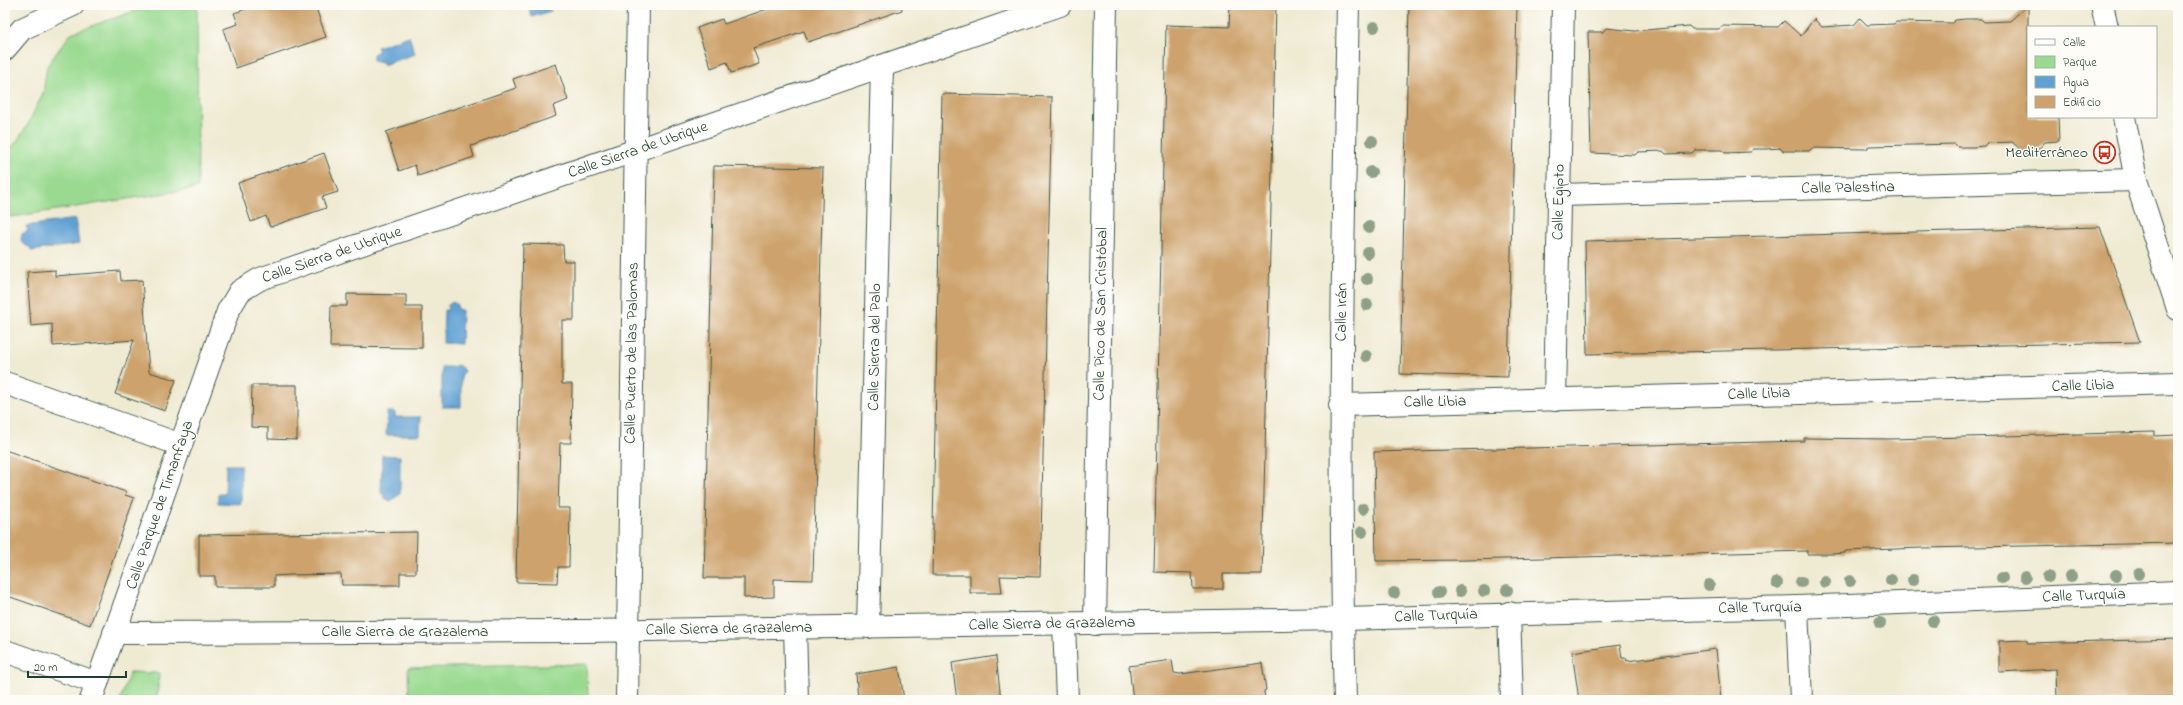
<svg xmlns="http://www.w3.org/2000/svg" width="2183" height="705" viewBox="0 0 2183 705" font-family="'Indie Flower',sans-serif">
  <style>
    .green { fill: #9ada90; stroke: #5c8c62 }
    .water { fill: #60a1d4; stroke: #406f84 }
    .building { fill: #cda26c }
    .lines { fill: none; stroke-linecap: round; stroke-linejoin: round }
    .minor-casing { stroke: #3e574c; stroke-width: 24 }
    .minor { stroke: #fff; stroke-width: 22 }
    .tree { fill: #8ea088 }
    .labels { text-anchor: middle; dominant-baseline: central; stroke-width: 3; stroke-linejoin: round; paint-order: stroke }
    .street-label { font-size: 16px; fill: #1f3d34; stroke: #fdfcf7 }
    .poi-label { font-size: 16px; fill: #1f3d34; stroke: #fdfcf7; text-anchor: end }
  </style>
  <rect width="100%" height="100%" fill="#fdfcf7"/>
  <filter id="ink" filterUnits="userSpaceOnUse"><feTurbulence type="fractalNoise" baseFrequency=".025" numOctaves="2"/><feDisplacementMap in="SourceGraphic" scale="8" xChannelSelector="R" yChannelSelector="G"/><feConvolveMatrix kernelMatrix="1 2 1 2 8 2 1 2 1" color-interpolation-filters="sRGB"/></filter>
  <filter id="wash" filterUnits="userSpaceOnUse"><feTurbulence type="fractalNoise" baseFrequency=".012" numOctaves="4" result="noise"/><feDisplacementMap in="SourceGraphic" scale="16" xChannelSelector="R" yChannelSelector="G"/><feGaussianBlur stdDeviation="0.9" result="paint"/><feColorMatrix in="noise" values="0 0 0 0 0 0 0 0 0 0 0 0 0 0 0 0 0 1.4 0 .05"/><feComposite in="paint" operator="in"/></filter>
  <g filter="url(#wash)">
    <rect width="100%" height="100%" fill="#efead2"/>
    <g class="green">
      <path d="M152,5H197L198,188L5,218V154L17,141L28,124L43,93L47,66L71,33Z"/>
      <path d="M587,664L588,700H409L408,668Z"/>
      <path d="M130,672L159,673L157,700H120Z"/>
    </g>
    <g class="water">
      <path d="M528,5H549L551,11L532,17Z"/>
      <path d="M409,36L415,54L383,65L382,61L376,62L373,60V54L379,51L377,47Z"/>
      <path d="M75,219L79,244L31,251L30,247L24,245L21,240L22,234L28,231L26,226Z"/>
      <path d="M453,302L457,305L458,310H462L461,344L443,343L444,310H448V305Z"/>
      <path d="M457,365L461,367L464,371L461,377V407H442V367H452Z"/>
      <path d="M387,412H395V417H421L420,435H386Z"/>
      <path d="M382,455L400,456V494L391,501L385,499L383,494L381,493Z"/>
      <path d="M226,465H241V504L218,503V494H225Z"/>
    </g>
    <g id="blocks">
      <g class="building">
        <path d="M258,5H315L326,37L236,68L223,29L238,24L234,13Z"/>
        <path d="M779,5H901L902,10L808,42L804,31L753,48L759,64L731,73L727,62L711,68L697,28L722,19L724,24Z"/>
        <path d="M1230,5H1276L1262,574H1223V589H1193L1192,573L1154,572L1166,25L1229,27Z"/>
        <path d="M1409,5H1517L1508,377L1400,374Z"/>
        <path d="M2028,5V117H2058L2059,141L2045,142L2030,158L2012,142L1987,143L1984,146L1973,147H1958L1955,144L1869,146L1867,149L1812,148L1809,151H1783L1780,148L1767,149H1753L1751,152L1725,153L1722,150H1695L1692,153L1666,154L1663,151L1638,152L1635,155L1591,153L1588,32H1603L1606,28L1635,31L1689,26L1692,29H1719L1722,26L1778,27L1784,21L1801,36L1814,19L1822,27L1854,25L1860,18L1867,25L1894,24L1896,22L1952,23L1955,20L1966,19H1981L1984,22L2010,21Z"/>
        <path d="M556,64L568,100L553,106L556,116L471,146L474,157L418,176L415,165L399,171L386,132L516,88L513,79Z"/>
        <path d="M942,94L1052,97L1040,577L1000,576L1002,593H970V575H932Z"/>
        <path d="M324,153L338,192L322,197L326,208L270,227L266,216L251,222L238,183Z"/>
        <path d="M714,166L823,168L813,580L774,579V597L744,598V578H704Z"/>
        <path d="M2100,227L2140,342L1587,354L1585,241Z"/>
        <path d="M523,244L563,245L564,261H574V320H562V384H572L571,443H560L558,508H570L569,567H558L557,583L516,582Z"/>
        <path d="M55,270V276L120,271L121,281L142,280L149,372L176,380L165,411L115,394L134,340L53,346L52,324L31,326L27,272Z"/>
        <path d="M347,294L406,295V307H422V348L330,347L331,306H347Z"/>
        <path d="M252,385H297V440L268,439V428L251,427Z"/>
        <path d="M2155,432V436L2178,435V543L1922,548L1845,551V553L1832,554H1807V551L1466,560L1376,561L1374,452L1804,441V438L1890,439Z"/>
        <path d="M5,450L126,492L125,495L134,498L90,625L5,595Z"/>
        <path d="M417,532L416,573H400V585H342L341,574L290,575L274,576V587H215V576H199V535Z"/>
        <path d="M2178,639V700H2057L2056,669L1999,672V641L2027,640V643Z"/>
        <path d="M1620,645L1622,658H1626L1627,661L1716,649L1721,700H1579L1572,652Z"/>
        <path d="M996,656L1001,700H957L952,663Z"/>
        <path d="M1172,660L1174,673L1180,674L1262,663L1266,690L1264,691L1265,700H1133L1129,666Z"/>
        <path d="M899,667L904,700H858L856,674Z"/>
      </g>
    </g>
  </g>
  <g filter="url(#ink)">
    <use href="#blocks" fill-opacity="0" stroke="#3e574c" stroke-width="1"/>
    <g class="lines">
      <defs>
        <g id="minor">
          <path d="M2102,5L2107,27"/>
          <path d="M5,49L22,29L73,5"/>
          <path d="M2124,117L2136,180L2178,309"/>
          <path d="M1559,195L2136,180"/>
          <path d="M5,383L181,445"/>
          <path d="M1555,400L1563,5"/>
          <path d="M1340,405L2178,383"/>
          <path d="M1797,607L1801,700"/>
          <path d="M1509,613L1512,700"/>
          <path d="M1064,624L1067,700"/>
          <path d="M1095,624L1106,5"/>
          <path d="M868,627L882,66"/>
          <path d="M795,628L797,700"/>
          <path d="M114,633L586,631L1343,619L1797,607L2178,592"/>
          <path d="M5,651L97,683"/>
          <path d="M91,700L228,311L240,291L260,279L1060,5"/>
          <path d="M627,700L638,5"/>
          <path d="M1345,700C1338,468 1343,237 1348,5"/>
        </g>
      </defs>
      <use href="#minor" class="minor-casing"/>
      <use href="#minor" class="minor"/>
    </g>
    <g class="tree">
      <circle cx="1374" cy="27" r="6"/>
      <circle cx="1372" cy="141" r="6"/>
      <circle cx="1371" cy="172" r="6"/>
      <circle cx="1369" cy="227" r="6"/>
      <circle cx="1368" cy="253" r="6"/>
      <circle cx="1367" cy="279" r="6"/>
      <circle cx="1367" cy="305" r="6"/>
      <circle cx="1366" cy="356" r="6"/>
      <circle cx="1363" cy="509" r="6"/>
      <circle cx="1362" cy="532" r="6"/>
      <circle cx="2139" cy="574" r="6"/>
      <circle cx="2116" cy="575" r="6"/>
      <circle cx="2071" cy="576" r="6"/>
      <circle cx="2025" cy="577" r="6"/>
      <circle cx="2048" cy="577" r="6"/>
      <circle cx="2002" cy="578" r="6"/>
      <circle cx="1891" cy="580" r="6"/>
      <circle cx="1913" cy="580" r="6"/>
      <circle cx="1850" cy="581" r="6"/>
      <circle cx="1801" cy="582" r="6"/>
      <circle cx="1825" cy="582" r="6"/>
      <circle cx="1777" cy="583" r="6"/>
      <circle cx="1709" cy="585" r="6"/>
      <circle cx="1507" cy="590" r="6"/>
      <circle cx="1460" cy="591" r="6"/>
      <circle cx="1484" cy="591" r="6"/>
      <circle cx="1439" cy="592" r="6"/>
      <circle cx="1394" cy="593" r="6"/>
      <circle cx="1933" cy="621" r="6"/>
      <circle cx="1880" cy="623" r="6"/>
    </g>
  </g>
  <defs>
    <symbol id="bus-ring" viewBox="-11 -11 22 22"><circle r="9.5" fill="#fdfcf7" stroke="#c8321e" stroke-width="1.5"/><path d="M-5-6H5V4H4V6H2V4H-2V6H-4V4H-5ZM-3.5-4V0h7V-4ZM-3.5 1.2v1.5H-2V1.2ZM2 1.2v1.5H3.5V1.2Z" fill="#c8321e"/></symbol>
  </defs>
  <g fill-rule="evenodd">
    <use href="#bus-ring" x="2092" y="140" width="25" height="25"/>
  </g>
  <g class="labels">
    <g class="street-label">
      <text transform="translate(638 150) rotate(-19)">Calle Sierra de Ubrique</text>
      <text transform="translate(1848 188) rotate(-1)">Calle Palestina</text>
      <text transform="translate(1559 202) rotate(-89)">Calle Egipto</text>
      <text transform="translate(332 255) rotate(-19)">Calle Sierra de Ubrique</text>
      <text transform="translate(1342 312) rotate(-89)">Calle Irán</text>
      <text transform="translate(1101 314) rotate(-89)">Calle Pico de San Cristóbal</text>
      <text transform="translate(875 347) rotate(-89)">Calle Sierra del Palo</text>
      <text transform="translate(632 353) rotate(-89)">Calle Puerto de las Palomas</text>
      <text transform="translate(2083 386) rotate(-2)">Calle Libia</text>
      <text transform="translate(1759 394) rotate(-2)">Calle Libia</text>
      <text transform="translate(1435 402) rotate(-1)">Calle Libia</text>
      <text transform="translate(160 505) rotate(-71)">Calle Parque de Timanfaya</text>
      <text transform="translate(2084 596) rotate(-2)">Calle Turquía</text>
      <text transform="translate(1760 608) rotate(-1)">Calle Turquía</text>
      <text transform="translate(1436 616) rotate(-2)">Calle Turquía</text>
      <text transform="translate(1052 624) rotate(-1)">Calle Sierra de Grazalema</text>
      <text transform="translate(729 629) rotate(-1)">Calle Sierra de Grazalema</text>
      <text x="405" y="632">Calle Sierra de Grazalema</text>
    </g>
    <g class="poi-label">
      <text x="2088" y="153">Mediterráneo</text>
    </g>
  </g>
  <rect width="2183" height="705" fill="none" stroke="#fdfcf7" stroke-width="20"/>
  <rect x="2027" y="26" width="130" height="92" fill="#fdfcf7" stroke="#a4b0a9"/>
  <rect x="2035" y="39" width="20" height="6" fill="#ffffff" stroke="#a4b0a9"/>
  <text x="2063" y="46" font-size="12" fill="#1f3d34">Calle</text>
  <rect x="2035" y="56" width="20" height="12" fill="#9ada90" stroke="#a4b0a9"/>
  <text x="2063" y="66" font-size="12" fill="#1f3d34">Parque</text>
  <rect x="2035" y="76" width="20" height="12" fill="#60a1d4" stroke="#a4b0a9"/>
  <text x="2063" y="86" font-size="12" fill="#1f3d34">Agua</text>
  <rect x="2035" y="96" width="20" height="12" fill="#cda26c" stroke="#a4b0a9"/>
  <text x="2063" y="106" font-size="12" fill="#1f3d34">Edificio</text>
  <path d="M28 671v6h98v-6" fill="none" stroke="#1f3d34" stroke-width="2"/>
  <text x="34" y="671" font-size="12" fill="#1f3d34" stroke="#fdfcf7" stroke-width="3" paint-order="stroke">20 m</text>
</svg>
